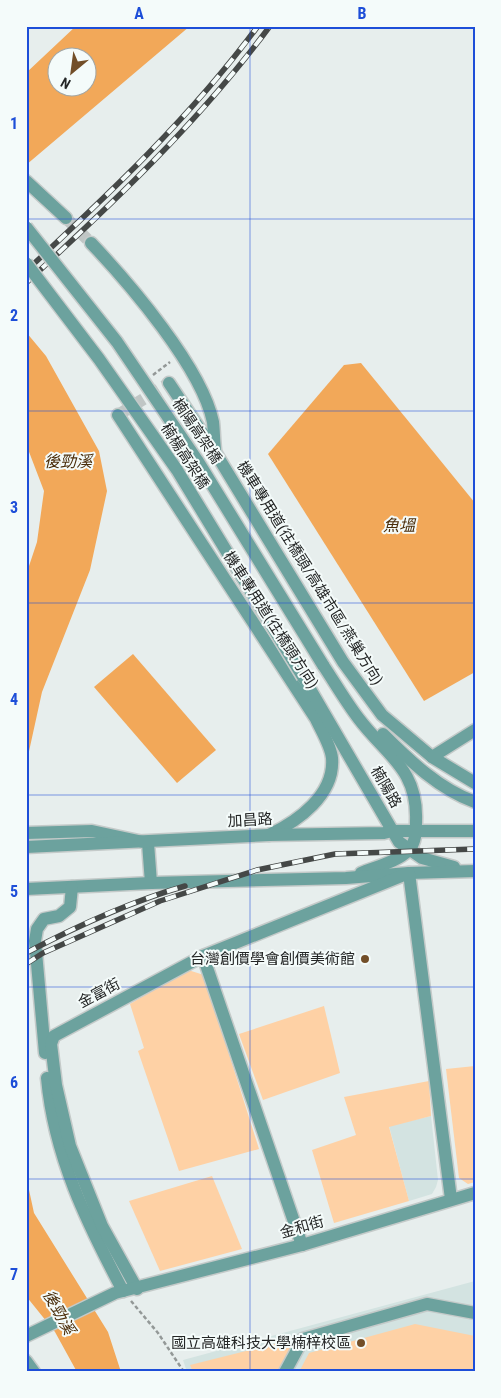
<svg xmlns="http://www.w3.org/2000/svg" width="501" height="1398" viewBox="0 0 501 1398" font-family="'Roboto Condensed','Noto Sans TC',sans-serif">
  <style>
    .built { fill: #d3e3e1 }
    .green { fill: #fed1a5 }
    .water { fill: #f2a859; fill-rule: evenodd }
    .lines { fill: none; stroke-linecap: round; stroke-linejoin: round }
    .minor-tunnel { stroke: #c0c6c5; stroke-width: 12; stroke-dasharray: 12 6; stroke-linecap: butt }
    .minor-casing { stroke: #c4cac9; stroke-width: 15 }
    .path { stroke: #939897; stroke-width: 2.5; stroke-dasharray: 4 2.5; stroke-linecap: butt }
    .minor { stroke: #6ca29e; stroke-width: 12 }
    .rail-casing { stroke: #454847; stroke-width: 5.5 }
    .rail { stroke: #f4fbfa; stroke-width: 4; stroke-dasharray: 11; stroke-linecap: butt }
    .minor-bridge-casing { stroke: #c4cac9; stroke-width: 15; stroke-linecap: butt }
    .minor-bridge { stroke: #6ca29e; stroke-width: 12 }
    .grid { fill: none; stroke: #1d4ed8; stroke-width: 1; stroke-opacity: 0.55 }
    .poi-dot { fill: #724e28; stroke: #f4fbfa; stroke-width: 2 }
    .labels { text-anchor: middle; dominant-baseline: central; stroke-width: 4; stroke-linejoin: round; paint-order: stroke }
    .street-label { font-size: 15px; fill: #242626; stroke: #f4fbfa }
    .poi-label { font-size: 15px; fill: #242626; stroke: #f4fbfa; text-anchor: end }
    .water-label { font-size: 16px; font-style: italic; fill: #4b2e0b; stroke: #f4fbfa }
    .neatline { fill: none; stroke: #1d4ed8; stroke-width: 2 }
    .grid-label { font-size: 16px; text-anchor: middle; font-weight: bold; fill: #1d4ed8 }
  </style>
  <rect width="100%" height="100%" fill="#e7eeed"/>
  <g class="built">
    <path d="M431,1116L438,1180L436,1187L432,1194L409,1201L389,1126Z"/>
    <path d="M475,1281V1372H187L183,1360Z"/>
  </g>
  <g class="green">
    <path d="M188,970L204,975L259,1149L179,1171L138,1051L144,1048L130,1004Z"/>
    <path d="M324,1006L340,1073L263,1100L239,1034Z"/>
    <path d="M475,1066V1182L468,1184L459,1178L446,1069Z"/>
    <path d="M429,1081L431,1116L389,1127L409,1201L334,1223L312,1150L356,1135L344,1097Z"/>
    <path d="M212,1176L242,1249L160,1271L129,1201Z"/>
    <path d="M415,1324L475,1336V1372H299L309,1353Z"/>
    <path d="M298,1338L279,1372H193L190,1365Z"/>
  </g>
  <g class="water">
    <path d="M76,26H190L26,165V73ZM58,58H88V88H58Z"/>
    <path d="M26,332L46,356L99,451L107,491L90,570L42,692L26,765V575L37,542L44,491L26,444Z"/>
    <path d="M361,363L475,503V672L424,701L268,454L344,365Z"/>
    <path d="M133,654L216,750L177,783L94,687Z"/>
    <path d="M26,1176L34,1213L108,1332L121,1372H77L55,1332L26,1296Z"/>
  </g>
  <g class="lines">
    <g class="minor-tunnel">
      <path d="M66,218L91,243"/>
      <path d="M118,415L169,383"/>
    </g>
    <defs>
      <g id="minor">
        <path d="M26,181L66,218"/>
        <path d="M91,243C129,283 202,368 213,422C214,431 214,441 215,449"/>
        <path d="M169,383L215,452L343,662L382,715L432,757L475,783"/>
        <path d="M118,415L316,719C321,730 331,746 332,758C335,795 298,821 269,835"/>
        <path d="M323,665C335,683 346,702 359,719C387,756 418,769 416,821C416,831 416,842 409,850C397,862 375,867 361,873"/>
        <path d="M303,677L399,842L422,858L454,867"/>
        <path d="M383,734C410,761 439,789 475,802"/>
        <path d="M432,757L475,730"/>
        <path d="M26,833L92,831L148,843L151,883"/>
        <path d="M26,847L269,835L384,833L392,831H475"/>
        <path d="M26,889L151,883L346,878L409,873L475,871"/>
        <path d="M203,956L302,1245"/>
        <path d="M45,1053L35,941L37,929L44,919L59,916L70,907L72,887"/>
        <path d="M47,1078C54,1156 87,1223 123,1291"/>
        <path d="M137,1289L102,1226L70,1146L56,1085L51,1044L54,1036L203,956L409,873L451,1199"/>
        <path d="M26,1336L115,1293L302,1245L475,1193"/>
        <path d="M26,1361L34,1372"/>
        <path d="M285,1372L303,1339L427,1304L475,1313"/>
      </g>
    </defs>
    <use href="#minor" class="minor-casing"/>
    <g class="path">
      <path d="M153,375L170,362"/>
      <path d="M131,1301L158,1333L184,1372"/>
    </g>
    <use href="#minor" class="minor"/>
    <defs>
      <g id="rail">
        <path d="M26,271C109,194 191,117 258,26"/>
        <path d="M26,283C113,203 199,122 270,26"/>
        <path d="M26,953C77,926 129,902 185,886"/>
        <path d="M26,964L43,953L160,901L257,870L335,854L475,849"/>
      </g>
    </defs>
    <use href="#rail" class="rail-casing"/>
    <use href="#rail" class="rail"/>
    <defs>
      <g id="minor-bridge">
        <path d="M26,227L117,342L197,460L323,665"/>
        <path d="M26,263L99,359L177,470L303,677"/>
      </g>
    </defs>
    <use href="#minor-bridge" class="minor-bridge-casing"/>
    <use href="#minor-bridge" class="minor-bridge"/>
  </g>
  <path class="grid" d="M250,26V1372M26,219H475M26,411H475M26,603H475M26,795H475M26,987H475M26,1179H475"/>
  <g class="poi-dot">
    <circle cx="365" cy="959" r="5"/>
    <circle cx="361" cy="1343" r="5"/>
  </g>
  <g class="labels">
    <g class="street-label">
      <text transform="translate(197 431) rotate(56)">楠陽高架橋</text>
      <text transform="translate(185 456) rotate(57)">楠楊高架橋</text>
      <text transform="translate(310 573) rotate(58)">機車專用道(往橋頭/高雄市區/燕巢方向)</text>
      <text transform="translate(271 620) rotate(57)">機車專用道(往橋頭方向)</text>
      <text transform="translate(386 787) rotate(60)">楠陽路</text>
      <text transform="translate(250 820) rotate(-3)">加昌路</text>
      <text transform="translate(99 993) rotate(-28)">金富街</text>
      <text transform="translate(302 1227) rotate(-16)">金和街</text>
    </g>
    <g class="poi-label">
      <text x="355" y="959">台灣創價學會創價美術館</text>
      <text x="351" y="1343">國立高雄科技大學楠梓校區</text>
    </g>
    <g class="water-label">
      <text x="68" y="461">後勁溪</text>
      <text x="399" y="525">魚塭</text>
      <text transform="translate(59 1312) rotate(61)">後勁溪</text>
    </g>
  </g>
  <rect width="501" height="1398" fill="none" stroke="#f4fbfa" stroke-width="55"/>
  <g transform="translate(72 72) rotate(209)"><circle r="24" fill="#f4fbfa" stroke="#a1a6a5"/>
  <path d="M0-4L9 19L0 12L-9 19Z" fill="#724e28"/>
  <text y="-8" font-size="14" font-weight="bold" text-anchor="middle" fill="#242626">N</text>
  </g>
  <rect x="28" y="28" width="446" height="1342" class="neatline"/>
  <g class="grid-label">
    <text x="139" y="19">A</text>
    <text x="362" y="19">B</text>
    <text x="14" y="129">1</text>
    <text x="14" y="321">2</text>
    <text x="14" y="513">3</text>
    <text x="14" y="705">4</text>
    <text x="14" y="897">5</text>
    <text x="14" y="1088">6</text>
    <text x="14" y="1280">7</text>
  </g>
</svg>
